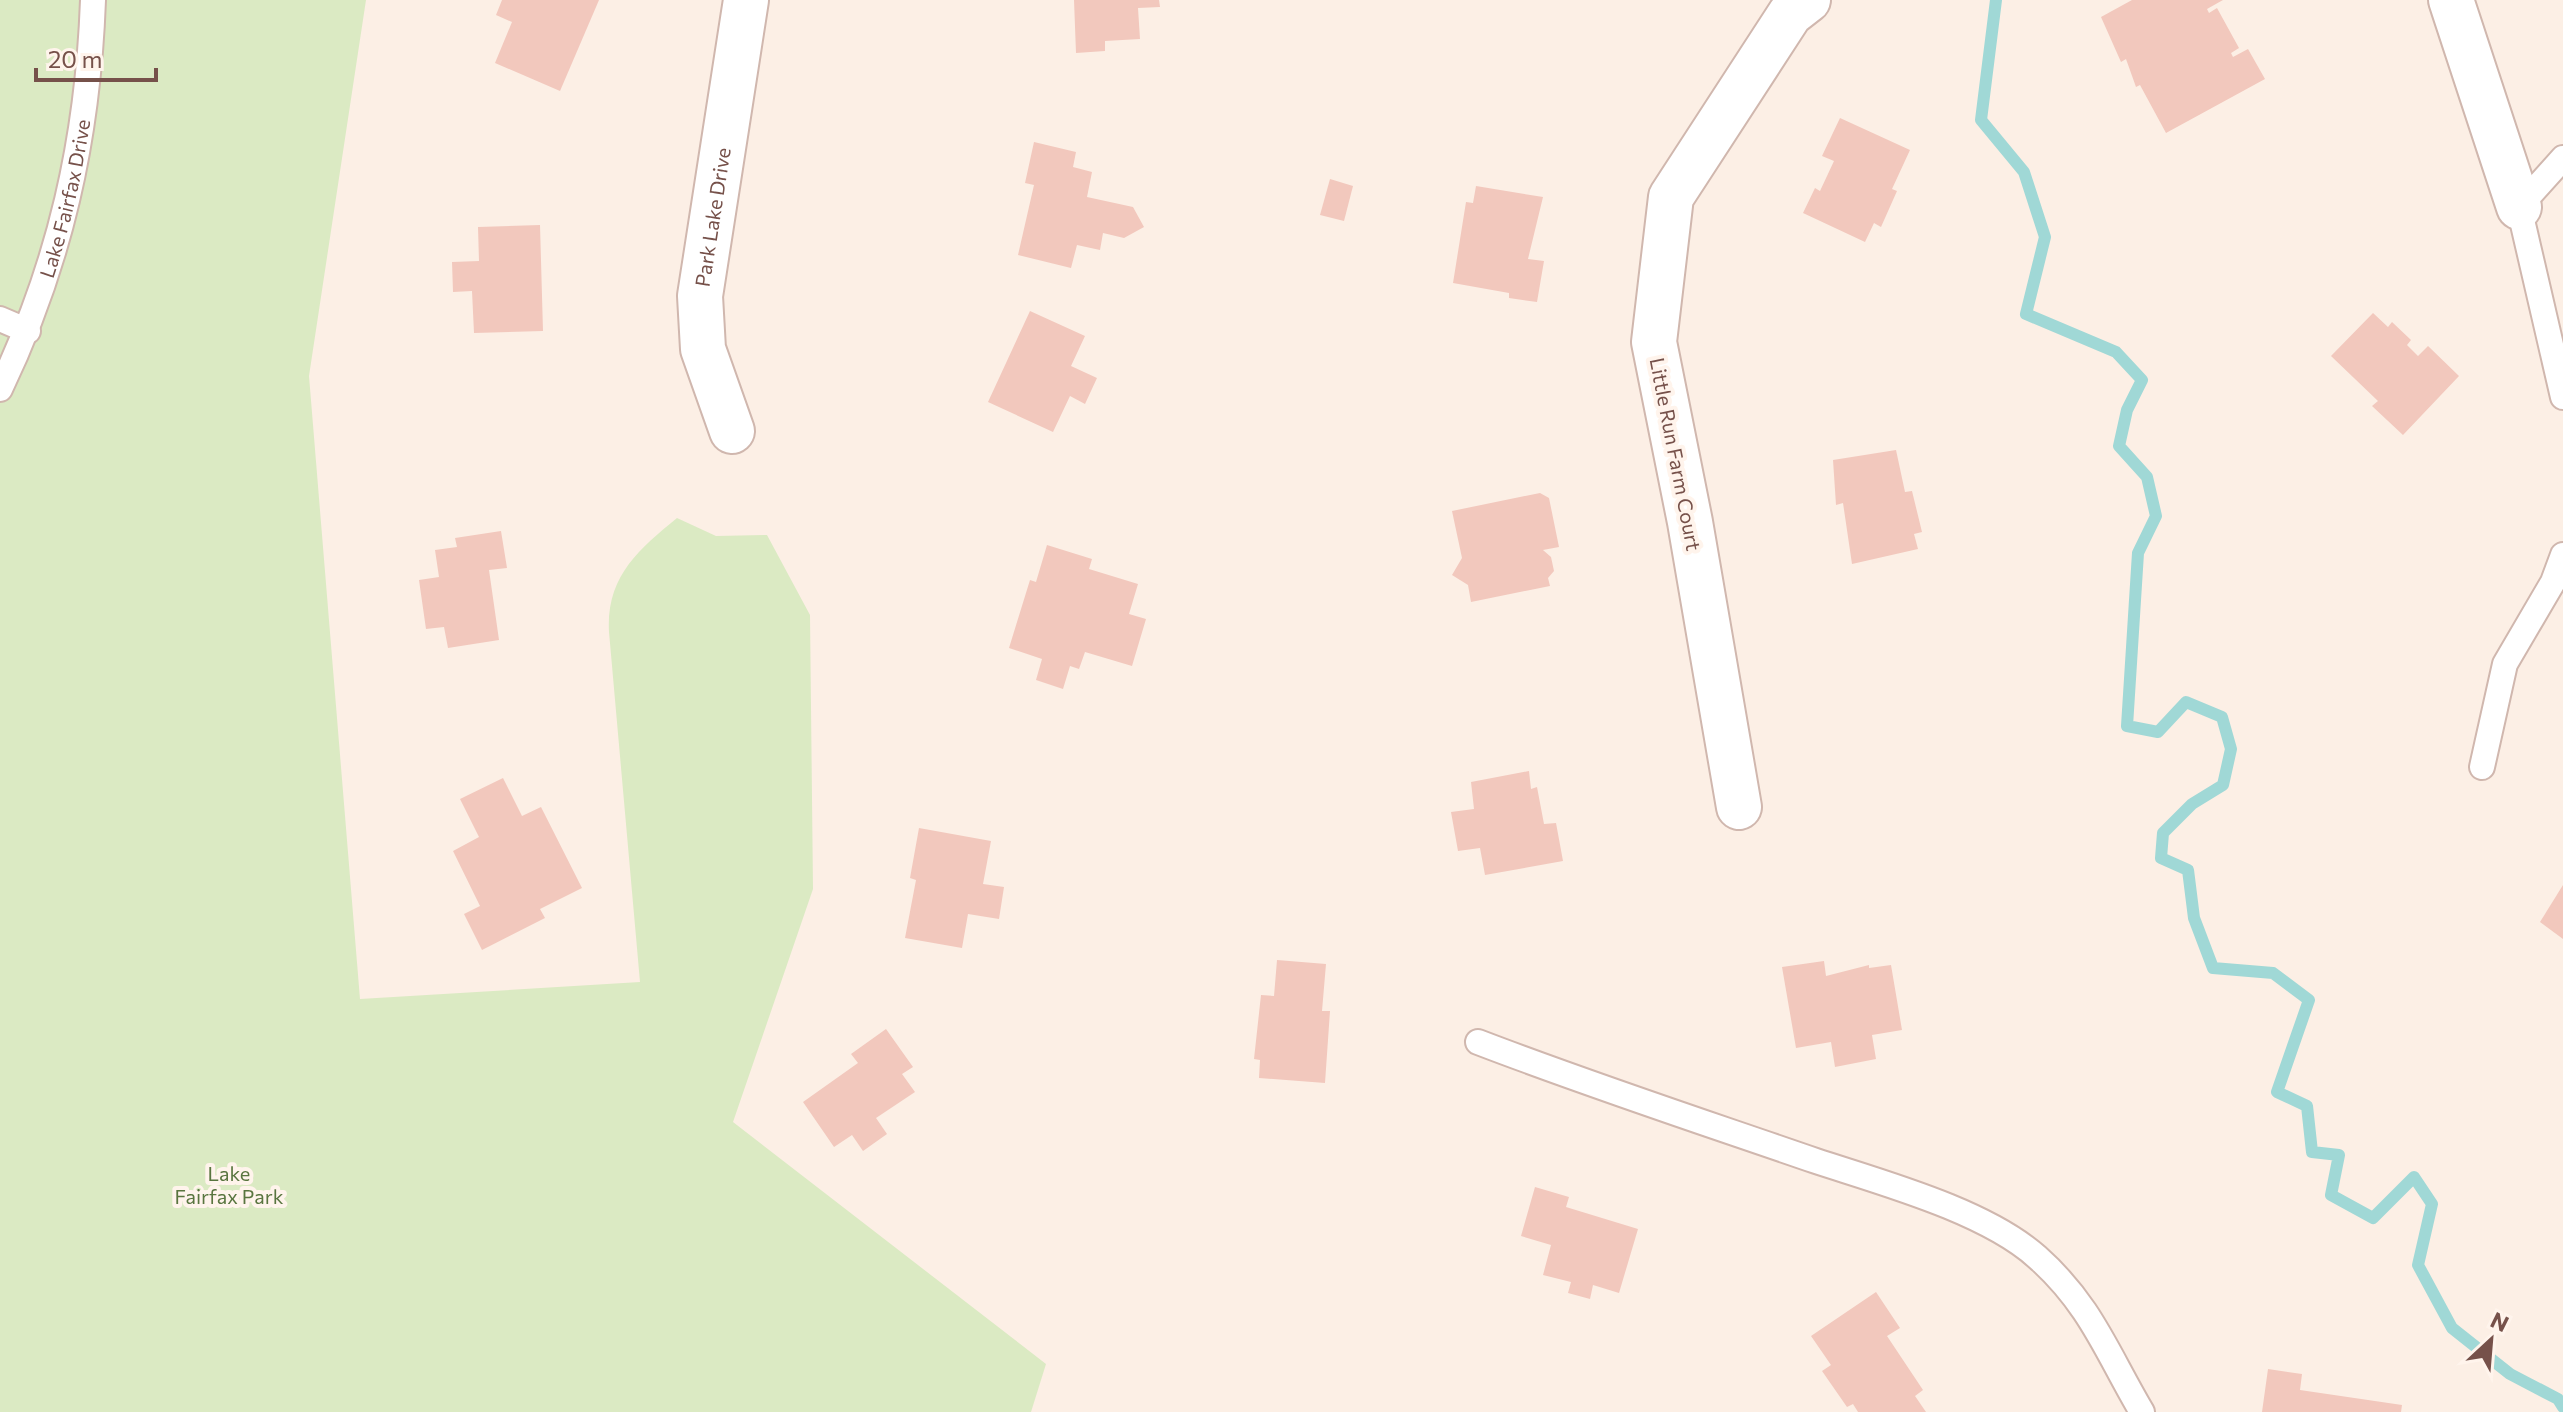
<svg xmlns="http://www.w3.org/2000/svg" width="2563" height="1412" viewBox="0 0 2563 1412" font-family="Commissioner,sans-serif">
  <style>
    .green { fill: #dbeac3 }
    .lines { fill: none; stroke-linecap: round; stroke-linejoin: round }
    .stream { stroke: #a0d8d6; stroke-width: 12 }
    .building { fill: #f2c8bd }
    .service-casing { stroke: #d0b7ae; stroke-width: 28 }
    .minor-casing { stroke: #d0b7ae; stroke-width: 48 }
    .service { stroke: #fff; stroke-width: 24 }
    .minor { stroke: #fff; stroke-width: 44 }
    .labels { text-anchor: middle; dominant-baseline: central; stroke-width: 8; stroke-linejoin: round; paint-order: stroke }
    .street-label { font-size: 20px; fill: #76514a; stroke: #fff4ec }
    .park-label { font-size: 20px; fill: #59753f; stroke: #fff4ec }
  </style>
  <rect width="100%" height="100%" fill="#fcefe5"/>
  <path class="green" d="M0,0H366L309,376L360,999L640,982L609,632C606,577 638,550 677,518L716,536L767,535L810,615L813,889L733,1122L1046,1364L1031,1412H0Z"/>
  <g class="lines">
    <path class="stream" d="M1996,0L1981,120L2024,172L2045,237L2026,314L2116,352L2142,380L2127,410L2119,446L2147,477L2156,516L2138,553L2127,726L2158,732L2186,702L2222,717L2231,749L2223,785L2192,804L2163,833L2161,858L2188,870L2194,918L2213,968L2273,973L2309,1000L2277,1092L2307,1106L2312,1152L2339,1155L2331,1195L2373,1218L2414,1177L2432,1204L2418,1265L2452,1328L2510,1374L2558,1399L2563,1407"/>
  </g>
  <g class="building">
    <path d="M502,0H599L560,91L495,63L512,22L496,15Z"/>
    <path d="M1074,0H1159L1160,7L1138,8L1140,39L1105,41V51L1076,53Z"/>
    <path d="M2132,0H2223L2207,9L2209,13L2217,8L2239,48L2231,53L2233,57L2248,49L2265,79L2166,133L2140,85L2136,87L2126,59L2121,62L2101,17Z"/>
    <path d="M1840,118L1910,150L1892,189L1897,191L1881,227L1874,223L1865,242L1803,213L1815,188L1820,191L1834,161L1822,156Z"/>
    <path d="M1034,142L1076,152L1073,167L1092,172L1087,197L1133,207L1144,227L1124,238L1103,233L1100,250L1077,245L1071,268L1018,255L1034,185L1025,183Z"/>
    <path d="M1330,179L1353,186L1344,221L1320,215Z"/>
    <path d="M1476,186L1543,197L1528,259L1544,261L1537,302L1509,298V293L1453,283L1466,202L1473,203Z"/>
    <path d="M540,225L543,331L474,333L472,291L453,292L452,262L479,261L478,227Z"/>
    <path d="M1030,311L1085,336L1071,366L1097,378L1085,404L1070,396L1053,432L988,402Z"/>
    <path d="M2373,313L2388,327L2392,322L2411,340L2407,345L2418,356L2428,346L2459,376L2403,435L2372,406L2378,401L2331,356Z"/>
    <path d="M1896,450L1905,492L1912,491L1922,532L1914,534L1918,549L1852,564L1843,503L1836,505L1833,460Z"/>
    <path d="M1540,493L1549,498L1559,547L1543,550L1551,557L1554,571L1548,578L1550,586L1471,602L1468,585L1452,575L1462,558L1452,511Z"/>
    <path d="M501,531L507,568L489,570L499,640L448,648L444,627L426,629L419,580L439,577L435,550L457,547L455,538Z"/>
    <path d="M1047,545L1092,559L1089,569L1138,584L1129,614L1146,619L1132,666L1085,652L1079,669L1070,666L1063,689L1036,680L1042,659L1009,648L1030,580L1036,582Z"/>
    <path d="M1529,771L1531,789L1537,787L1544,824L1556,823L1563,861L1485,875L1480,848L1458,851L1451,812L1474,809L1471,782Z"/>
    <path d="M503,778L522,816L541,807L582,888L540,909L545,918L482,950L464,914L480,906L453,851L479,837L460,799Z"/>
    <path d="M919,828L991,841L983,884L1004,887L999,919L968,914L962,948L905,938L916,880L910,878Z"/>
    <path d="M2563,885V939L2540,922Z"/>
    <path d="M1277,960L1326,964L1322,1011H1330L1325,1083L1259,1078L1260,1060L1254,1059L1261,995L1274,996Z"/>
    <path d="M1824,961L1826,976L1869,965V968L1891,965L1902,1030L1872,1035L1876,1059L1835,1067L1831,1042L1796,1048L1782,967Z"/>
    <path d="M886,1029L913,1067L902,1074L915,1092L876,1118L887,1134L863,1151L852,1135L834,1147L803,1102L858,1063L851,1054Z"/>
    <path d="M1535,1187L1569,1197L1566,1207L1638,1229L1619,1293L1593,1285L1590,1299L1568,1293L1571,1282L1543,1275L1551,1245L1521,1236Z"/>
    <path d="M1876,1292L1900,1328L1887,1336L1923,1390L1915,1396L1926,1412H1858L1853,1404L1847,1407L1822,1371L1831,1365L1811,1336Z"/>
    <path d="M2268,1369L2302,1374L2300,1390L2402,1405L2401,1412H2262Z"/>
  </g>
  <g class="lines">
    <defs>
      <g id="service">
        <path d="M2563,158L2519,207L2563,397"/>
        <path d="M0,319L28,331"/>
        <path id="s1" d="M0,389C60,264 88,139 93,0"/>
        <path d="M2482,767L2505,664L2553,582L2563,555"/>
        <path d="M1478,1042C1590,1085 1703,1122 1816,1161C1883,1183 1986,1211 2037,1257C2091,1305 2107,1353 2142,1412"/>
      </g>
      <g id="minor">
        <path d="M2451,0L2519,207"/>
        <path id="s2" d="M732,431L703,349L700,296L746,0"/>
        <path d="M1739,807L1690,522L1654,342L1671,197L1790,14L1808,0"/>
      </g>
    </defs>
    <use href="#service" class="service-casing"/>
    <use href="#minor" class="minor-casing"/>
    <use href="#service" class="service"/>
    <use href="#minor" class="minor"/>
  </g>
  <g class="labels">
    <g class="street-label">
      <text stroke="none"><textPath href="#s1" startOffset="202">Lake Fairfax Drive</textPath></text>
      <text stroke="none"><textPath href="#s2" startOffset="220">Park Lake Drive</textPath></text>
      <text transform="translate(1676 454) rotate(79)">Little Run Farm Court</text>
    </g>
    <g class="park-label">
      <text x="229" y="1173">Lake<tspan x="229" dy="23">Fairfax Park</tspan></text>
    </g>
  </g>
  <g transform="translate(2491 1340) rotate(26)" stroke="#fff4ec" stroke-width="6" paint-order="stroke">
  <path d="M0-6L14 30L0 20L-14 30Z" fill="#76514a"/>
  <text y="-12" font-size="22" font-weight="bold" text-anchor="middle" fill="#76514a">N</text>
  </g>
  <path d="M36 68v12h120v-12" fill="none" stroke="#76514a" stroke-width="4"/>
  <text x="48" y="68" font-size="24" fill="#76514a" stroke="#fff4ec" stroke-width="6" paint-order="stroke">20 m</text>
</svg>
